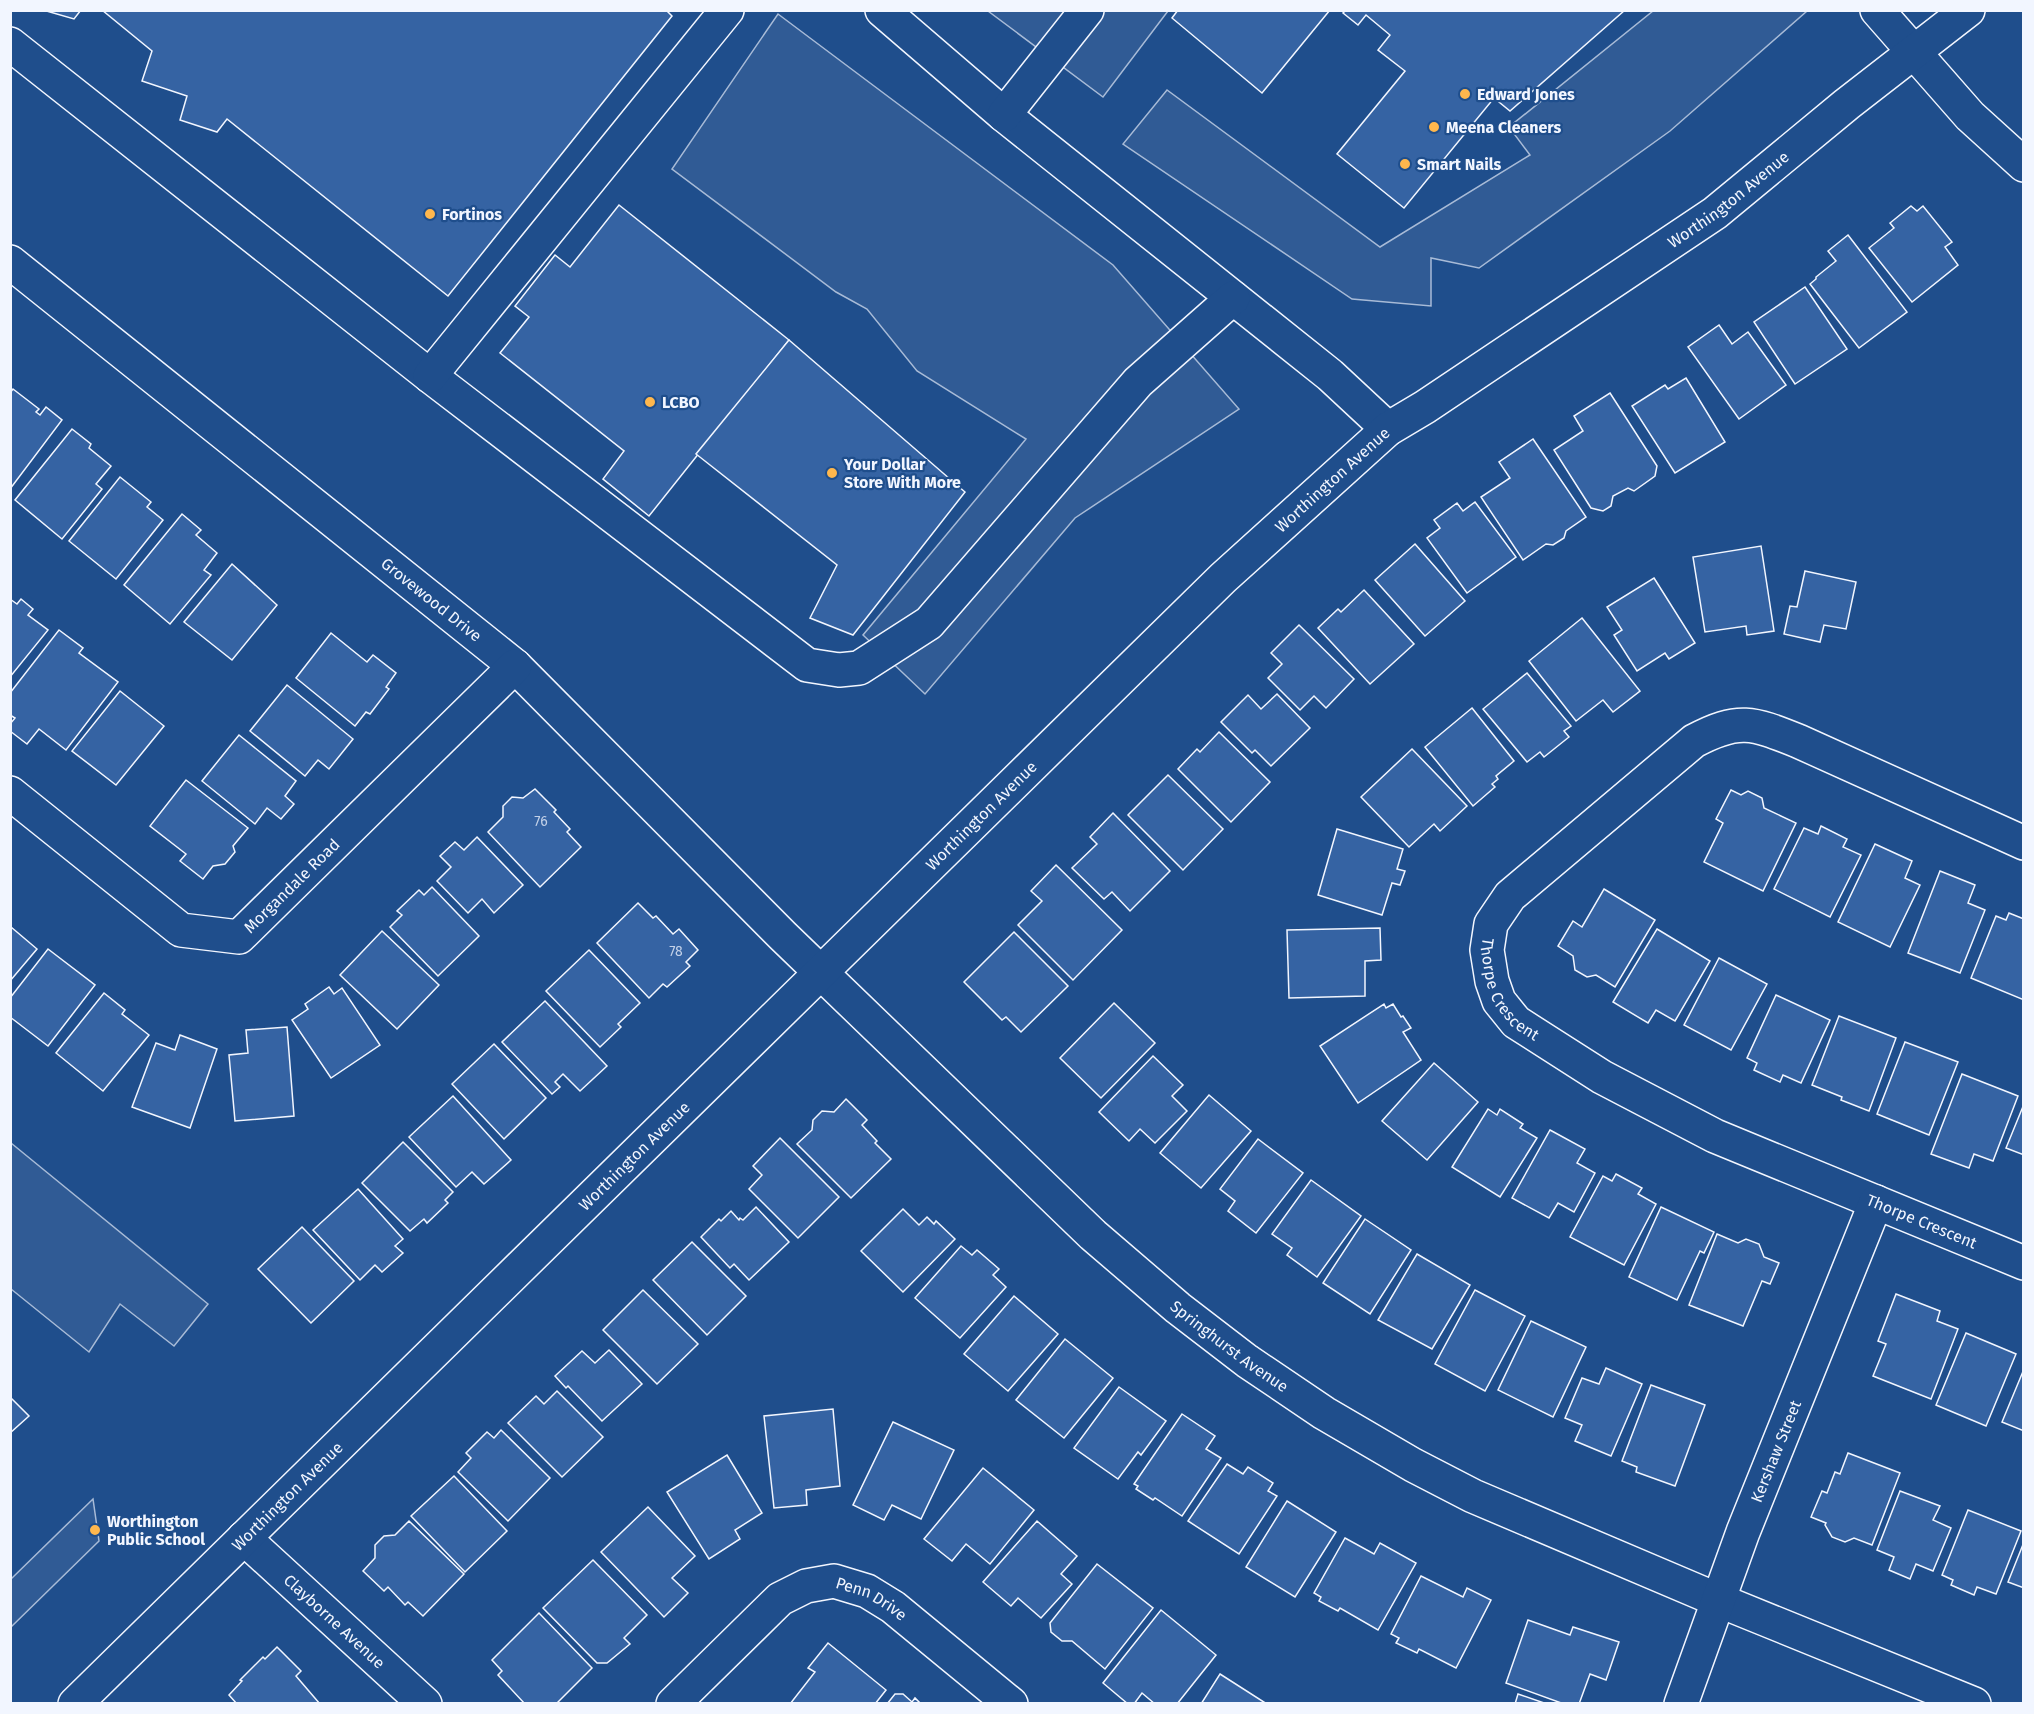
<svg xmlns="http://www.w3.org/2000/svg" width="2034" height="1714" viewBox="0 0 2034 1714" font-family="'Fira Sans',sans-serif">
  <style>
    .parking { fill: #305b95; stroke: #a8bbd7; stroke-width: 1.5 }
    .building { fill: #3563a3; stroke: #f2f6ff; stroke-width: 1.5 }
    .lines { fill: none; stroke-linecap: round; stroke-linejoin: round }
    .minor-casing { stroke: #f2f6ff; stroke-width: 36 }
    .minor { stroke: #1f4e8c; stroke-width: 33 }
    .poi-dot { fill: #ffb74d; stroke: #1f4e8c; stroke-width: 2 }
    .labels { text-anchor: middle; dominant-baseline: central; stroke-width: 4.5; stroke-linejoin: round; paint-order: stroke }
    .number-label { font-size: 14px; fill: #c3d1e8 }
    .poi-label { font-size: 16px; font-weight: bold; fill: #f2f6ff; stroke: #1f4e8c; text-anchor: start }
    .street-label { font-size: 16px; fill: #f2f6ff; stroke: #1f4e8c }
  </style>
  <rect width="100%" height="100%" fill="#1f4e8c"/>
  <g class="parking">
    <path d="M988,11H1168L1103,97Z"/>
    <path d="M1653,11H1807L1670,131L1479,268L1431,258V306L1352,299L1123,144L1167,90L1380,247L1530,155L1509,127Z"/>
    <path d="M778,14L1113,265L1239,409L1075,518L925,694L863,635L1026,439L917,371L867,309L836,292L672,169Z"/>
    <path d="M11,1143L208,1304L174,1346L120,1304L89,1352L11,1289Z"/>
    <path d="M93,1499L99,1541L11,1627V1579Z"/>
  </g>
  <g class="building">
    <path d="M43,10H81L74,19Z"/>
    <path d="M102,10H666L672,16L448,296L227,119L217,132L180,120L187,96L142,81L152,51Z"/>
    <path d="M1178,10H1330L1262,93L1172,18Z"/>
    <path d="M1346,10H1625L1510,111L1494,98L1404,208L1337,154L1405,71L1378,50L1390,35L1366,15L1358,25L1343,13Z"/>
    <path d="M619,205L789,340L649,516L603,479L624,451L500,353L529,317L515,306L555,255L570,267Z"/>
    <path d="M1911,206L1917,211L1923,206L1952,242L1945,247L1958,265L1912,302L1869,248L1894,228L1890,223Z"/>
    <path d="M1848,235L1907,312L1859,348L1810,284L1816,279V277L1836,261L1828,251Z"/>
    <path d="M1805,287L1847,349L1795,384L1754,322Z"/>
    <path d="M1719,325L1732,344L1748,332L1786,385L1739,419L1688,347Z"/>
    <path d="M789,340L965,492L853,635L810,618L837,565L696,454Z"/>
    <path d="M1686,378L1725,442L1675,473L1632,406L1665,385L1668,389Z"/>
    <path d="M13,389L39,409L36,412L40,415L46,407L62,420L10,489V393Z"/>
    <path d="M1610,393L1657,466L1655,476L1634,491L1628,488L1613,496L1611,506L1603,511L1591,508L1554,450L1583,431L1574,416Z"/>
    <path d="M72,429L91,444L89,448L111,466L96,484L102,489L62,539L15,500Z"/>
    <path d="M1533,439L1586,517L1566,531L1564,538L1553,545L1546,544L1523,560L1481,497L1510,478L1499,462Z"/>
    <path d="M120,477L151,502L147,507L163,520L116,579L69,541Z"/>
    <path d="M1475,502L1516,557L1467,593L1427,538L1440,528L1434,520L1457,503L1463,511Z"/>
    <path d="M182,514L201,530L196,535L217,553L204,570L211,575L170,624L124,585Z"/>
    <path d="M1415,544L1465,601L1425,636L1375,580Z"/>
    <path d="M1761,546L1774,631L1747,635L1746,626L1705,632L1693,557Z"/>
    <path d="M232,564L277,605L232,660L184,622Z"/>
    <path d="M1805,571L1856,582L1846,629L1824,625L1820,642L1784,634L1790,606L1797,607Z"/>
    <path d="M1654,578L1695,643L1669,659L1665,653L1637,671L1614,635L1622,630L1607,607Z"/>
    <path d="M1364,590L1414,644L1370,684L1318,628L1338,609L1341,612Z"/>
    <path d="M10,599L17,604L21,599L33,609L28,615L48,630L10,677Z"/>
    <path d="M1582,618L1640,691L1613,712L1603,700L1576,721L1529,661Z"/>
    <path d="M1299,625L1354,679L1326,708L1314,696L1300,710L1268,678L1282,664L1271,653Z"/>
    <path d="M59,630L83,648L79,653L118,682L66,750L39,729L27,744L10,731V724L15,718L10,715V693Z"/>
    <path d="M331,633L367,662L373,655L396,673L386,687L389,689L370,714L366,712L355,726L296,678Z"/>
    <path d="M1527,673L1571,726L1564,731L1569,737L1544,757L1540,752L1527,762L1483,709Z"/>
    <path d="M287,685L353,739L329,769L318,760L305,776L250,731Z"/>
    <path d="M120,691L164,726L116,785L72,751Z"/>
    <path d="M1277,694L1310,728L1271,766L1255,750L1252,753L1221,722L1248,695L1261,709Z"/>
    <path d="M1472,708L1514,761L1496,776L1498,779L1492,784L1495,787L1473,806L1425,747Z"/>
    <path d="M1219,732L1270,782L1231,822L1178,769L1197,749L1200,752Z"/>
    <path d="M239,735L296,781L285,796L294,804L281,819L267,808L255,824L202,781Z"/>
    <path d="M1412,749L1467,806L1440,831L1434,824L1409,847L1361,797Z"/>
    <path d="M1168,775L1223,829L1183,870L1128,815Z"/>
    <path d="M186,780L248,828L233,846L235,852L225,864L213,866L203,879L180,861L186,854L150,826Z"/>
    <path d="M535,789L556,810L554,812L570,829L567,832L581,847L540,887L488,832L503,817V806L512,797L523,798Z"/>
    <path d="M1731,790L1741,795L1748,791L1762,798L1764,808L1796,823L1763,891L1704,862L1723,823L1716,819Z"/>
    <path d="M1113,813L1170,871L1130,911L1112,892L1104,899L1072,868L1097,844L1090,837Z"/>
    <path d="M1821,826L1847,839L1843,847L1861,855L1830,917L1774,889L1804,828L1818,834Z"/>
    <path d="M1337,829L1403,849L1397,869L1405,871L1400,885L1392,883L1382,915L1318,895Z"/>
    <path d="M477,837L523,885L494,913L482,899L468,913L437,881L451,867L440,856L455,842L464,850Z"/>
    <path d="M1875,844L1912,861L1905,878L1920,885L1890,947L1838,922Z"/>
    <path d="M1056,865L1122,930L1073,980L1018,925L1042,901L1031,891Z"/>
    <path d="M1940,871L1975,885L1968,903L1985,910L1960,973L1908,953Z"/>
    <path d="M432,887L479,936L438,976L390,927L402,915L397,911L419,890L424,895Z"/>
    <path d="M1604,889L1655,920L1615,987L1596,975L1587,977L1575,970L1573,956L1558,946L1573,921L1582,927Z"/>
    <path d="M638,903L653,918L656,916L673,934L679,929L698,950L686,962L690,966L667,987L663,984L649,998L597,943Z"/>
    <path d="M2009,913L2024,919V1000L1971,978L1996,916L2006,920Z"/>
    <path d="M11,927L37,949L10,981V928Z"/>
    <path d="M1380,928L1381,960L1365,961V996L1289,998L1287,930Z"/>
    <path d="M1657,929L1710,961L1675,1021L1656,1010L1648,1023L1613,1002Z"/>
    <path d="M382,931L439,985L397,1029L340,975Z"/>
    <path d="M1014,932L1068,986L1021,1032L1006,1017L1002,1020L964,982Z"/>
    <path d="M48,949L95,985L48,1046L10,1017V998Z"/>
    <path d="M589,950L640,1003L618,1024L621,1027L600,1047L546,991Z"/>
    <path d="M1719,958L1767,984L1731,1050L1684,1025Z"/>
    <path d="M329,987L334,994L342,988L380,1045L331,1078L292,1020L308,1009L305,1004Z"/>
    <path d="M104,993L125,1010L122,1014L149,1035L103,1091L56,1053Z"/>
    <path d="M1776,995L1830,1020L1801,1083L1783,1075L1780,1082L1754,1070L1757,1063L1747,1058Z"/>
    <path d="M545,1001L607,1066L580,1091L563,1074L555,1082L560,1087L552,1094L502,1042Z"/>
    <path d="M1114,1003L1155,1043L1101,1098L1060,1058Z"/>
    <path d="M1384,1004L1386,1008L1393,1004L1401,1017L1403,1016L1411,1028L1403,1032L1421,1060L1358,1103L1320,1046Z"/>
    <path d="M1839,1016L1896,1038L1869,1111L1841,1100L1842,1097L1812,1085Z"/>
    <path d="M287,1027L294,1116L235,1121L229,1055L248,1053L246,1030Z"/>
    <path d="M180,1035L217,1049L190,1128L132,1107L156,1043L175,1050Z"/>
    <path d="M1905,1042L1958,1062L1929,1135L1877,1114Z"/>
    <path d="M494,1044L546,1098L504,1139L452,1084Z"/>
    <path d="M1153,1056L1183,1085L1172,1096L1187,1111L1155,1143L1140,1129L1129,1141L1099,1112Z"/>
    <path d="M1434,1063L1478,1102L1427,1160L1382,1121Z"/>
    <path d="M1962,1074L2018,1096L1993,1161L1974,1154L1969,1168L1931,1154Z"/>
    <path d="M1209,1095L1251,1131L1201,1188L1160,1153Z"/>
    <path d="M453,1096L511,1160L484,1184L472,1172L456,1187L409,1137Z"/>
    <path d="M846,1099L867,1120L862,1125L877,1141L875,1143L891,1159L851,1198L797,1144L812,1130L813,1120L822,1111L834,1112Z"/>
    <path d="M2024,1104V1155L2006,1148Z"/>
    <path d="M1488,1109L1497,1115L1500,1109L1523,1124L1520,1128L1537,1138L1500,1197L1452,1167Z"/>
    <path d="M1550,1130L1585,1149L1577,1163L1595,1173L1574,1212L1558,1203L1549,1218L1512,1198Z"/>
    <path d="M780,1138L839,1197L798,1238L749,1189L762,1175L753,1166Z"/>
    <path d="M1258,1139L1303,1173L1256,1233L1228,1211L1235,1201L1220,1189Z"/>
    <path d="M403,1142L453,1192L445,1200L448,1203L427,1223L424,1219L410,1231L362,1183Z"/>
    <path d="M1616,1174L1642,1188L1638,1194L1656,1204L1624,1265L1570,1237L1603,1176L1612,1181Z"/>
    <path d="M1311,1180L1361,1216L1317,1277L1287,1255L1292,1248L1272,1234Z"/>
    <path d="M358,1189L403,1239L395,1246L403,1253L382,1272L375,1265L360,1280L313,1230Z"/>
    <path d="M756,1207L789,1242L749,1280L734,1264L730,1268L701,1237L719,1219L721,1221L731,1211L739,1220L740,1218L743,1220Z"/>
    <path d="M1661,1207L1714,1232L1704,1253L1700,1251L1677,1300L1629,1277Z"/>
    <path d="M903,1209L919,1225L927,1217L934,1224L936,1221L955,1239L903,1292L861,1251Z"/>
    <path d="M1365,1219L1411,1250L1370,1314L1323,1283Z"/>
    <path d="M302,1227L354,1281L311,1323L258,1269Z"/>
    <path d="M1717,1234L1738,1243L1746,1239L1759,1244L1764,1257L1779,1263L1770,1284L1762,1281L1743,1326L1689,1305Z"/>
    <path d="M692,1242L746,1296L707,1335L653,1280Z"/>
    <path d="M961,1246L972,1255L977,1250L999,1269L993,1275L1006,1287L960,1338L915,1298Z"/>
    <path d="M1417,1254L1470,1285L1432,1349L1378,1320Z"/>
    <path d="M643,1290L698,1344L657,1384L603,1330Z"/>
    <path d="M1475,1290L1525,1316L1485,1391L1435,1364Z"/>
    <path d="M1896,1294L1940,1311L1937,1321L1958,1329L1931,1399L1873,1376L1886,1344L1878,1341Z"/>
    <path d="M1014,1296L1058,1334L1008,1391L964,1354Z"/>
    <path d="M1531,1321L1586,1347L1553,1417L1498,1390Z"/>
    <path d="M1966,1333L2016,1354L1986,1426L1936,1405Z"/>
    <path d="M1065,1339L1113,1378L1064,1438L1016,1400Z"/>
    <path d="M609,1350L642,1384L602,1421L568,1386L566,1388L555,1376L582,1351L595,1363Z"/>
    <path d="M1606,1368L1642,1384L1611,1456L1575,1441L1582,1425L1565,1418L1582,1378L1599,1384Z"/>
    <path d="M2024,1369V1431L2002,1422Z"/>
    <path d="M1651,1385L1705,1405L1675,1486L1636,1472L1637,1467L1622,1461Z"/>
    <path d="M1119,1387L1166,1421L1141,1455L1138,1452L1118,1479L1074,1448Z"/>
    <path d="M557,1391L603,1437L562,1477L508,1423L536,1396L544,1404Z"/>
    <path d="M10,1397L29,1416L10,1433Z"/>
    <path d="M833,1409L840,1486L806,1490L807,1505L774,1508L764,1416Z"/>
    <path d="M1182,1414L1215,1436L1206,1449L1221,1458L1182,1516L1155,1498L1153,1500L1136,1489L1138,1486L1134,1484Z"/>
    <path d="M893,1422L954,1450L921,1519L892,1505L884,1520L853,1505Z"/>
    <path d="M501,1430L550,1478L508,1521L458,1472L471,1458L466,1453L487,1432L494,1438Z"/>
    <path d="M1848,1453L1900,1473L1872,1545L1854,1538L1845,1542L1832,1537L1825,1525L1826,1523L1811,1517L1822,1491L1827,1493L1835,1472L1840,1474Z"/>
    <path d="M727,1455L762,1513L735,1530L740,1539L709,1559L667,1492Z"/>
    <path d="M1227,1464L1243,1474L1248,1467L1273,1483L1268,1491L1277,1496L1239,1554L1188,1521Z"/>
    <path d="M983,1468L1034,1510L990,1564L966,1544L952,1561L924,1539Z"/>
    <path d="M454,1476L507,1531L465,1572L411,1516Z"/>
    <path d="M1900,1491L1940,1506L1933,1520L1951,1528L1933,1571L1916,1564L1910,1579L1889,1570L1894,1557L1877,1550Z"/>
    <path d="M1287,1501L1336,1532L1295,1597L1246,1567Z"/>
    <path d="M648,1507L695,1556L672,1578L688,1593L664,1617L601,1552Z"/>
    <path d="M1968,1510L2021,1531L1996,1594L1977,1587L1974,1595L1951,1585L1953,1580L1942,1575Z"/>
    <path d="M409,1521L464,1574L423,1616L408,1602L405,1605L388,1587L384,1591L363,1571L375,1558V1545L384,1536L395,1535Z"/>
    <path d="M1037,1521L1077,1556L1061,1574L1072,1584L1041,1618L1018,1598L1011,1606L983,1582Z"/>
    <path d="M1345,1538L1374,1554L1380,1543L1416,1563L1378,1630L1340,1608L1338,1611L1319,1601L1321,1597L1314,1593Z"/>
    <path d="M2024,1542V1588L2008,1582Z"/>
    <path d="M593,1560L647,1615L624,1638L630,1644L607,1663H597L543,1608Z"/>
    <path d="M1097,1564L1153,1608L1105,1669L1072,1641H1062L1051,1632L1050,1623Z"/>
    <path d="M1421,1576L1463,1597L1467,1588L1491,1600L1456,1668L1419,1649L1417,1653L1396,1643L1399,1638L1391,1634Z"/>
    <path d="M1161,1610L1216,1655L1177,1704H1155L1142,1693L1134,1704H1128L1103,1683Z"/>
    <path d="M539,1613L592,1668L556,1704H525L498,1675L502,1671L492,1660Z"/>
    <path d="M1528,1620L1570,1635L1573,1627L1619,1642L1606,1680L1590,1674L1579,1704H1564L1506,1683Z"/>
    <path d="M828,1643L886,1690L875,1704H790L815,1672L808,1668Z"/>
    <path d="M277,1647L301,1671L296,1676L320,1704H237L229,1695L242,1681L240,1680L263,1657L265,1659Z"/>
    <path d="M1220,1674L1267,1704H1201Z"/>
    <path d="M895,1694H903L912,1702L915,1698L921,1704H887Z"/>
    <path d="M1518,1694L1547,1704H1515Z"/>
  </g>
  <g class="lines">
    <defs>
      <g id="minor">
        <path d="M882,10L1004,115L1330,375L1388,429"/>
        <path d="M1877,10L1970,116L2024,165"/>
        <path d="M10,44L430,376L807,665L839,670L859,668L929,623L1138,382L1233,298"/>
        <path d="M1004,115L1087,10"/>
        <path id="s1" d="M10,262L515,666L783,936L1093,1235L1178,1308L1247,1361L1324,1413L1413,1465L1473,1496L1718,1600L1974,1704"/>
        <path d="M430,376L727,10"/>
        <path id="s2" d="M10,793L181,930L239,937L515,666"/>
        <path id="s3" d="M2024,843L1798,741C1753,723 1739,717 1694,741L1510,896L1491,924L1487,950L1492,981L1499,1001L1516,1022L1602,1077L1715,1136L2024,1263"/>
        <path id="s4" d="M244,1538L425,1704"/>
        <path id="s5" d="M75,1704L1223,578L1388,429L1425,407L1715,213L1847,104L1968,10"/>
        <path id="s6" d="M673,1704L780,1599L806,1586L834,1581L867,1591L893,1607L1011,1704"/>
        <path id="s7" d="M1681,1704L1743,1532L1876,1202"/>
      </g>
    </defs>
    <use href="#minor" class="minor-casing"/>
    <use href="#minor" class="minor"/>
  </g>
  <g class="poi-dot">
    <circle cx="1465" cy="94" r="6"/>
    <circle cx="1434" cy="127" r="6"/>
    <circle cx="1405" cy="164" r="6"/>
    <circle cx="430" cy="214" r="6"/>
    <circle cx="650" cy="402" r="6"/>
    <circle cx="832" cy="473" r="6"/>
    <circle cx="95" cy="1530" r="6"/>
  </g>
  <g class="labels">
    <g class="number-label">
      <text x="541" y="821">76</text>
      <text x="676" y="951">78</text>
    </g>
    <g class="poi-label">
      <text x="1477" y="94">Edward Jones</text>
      <text x="1446" y="127">Meena Cleaners</text>
      <text x="1417" y="164">Smart Nails</text>
      <text x="442" y="214">Fortinos</text>
      <text x="662" y="402">LCBO</text>
      <text x="844" y="464">Your Dollar<tspan x="844" dy="18">Store With More</tspan></text>
      <text x="107" y="1521">Worthington<tspan x="107" dy="18">Public School</tspan></text>
    </g>
    <g class="street-label">
      <text stroke="none"><textPath href="#s5" startOffset="2241">Worthington Avenue</textPath></text>
      <text stroke="none"><textPath href="#s5" startOffset="1755">Worthington Avenue</textPath></text>
      <text stroke="none"><textPath href="#s1" startOffset="540">Grovewood Drive</textPath></text>
      <text stroke="none"><textPath href="#s5" startOffset="1269">Worthington Avenue</textPath></text>
      <text stroke="none"><textPath href="#s2" startOffset="351">Morgandale Road</textPath></text>
      <text stroke="none"><textPath href="#s3" startOffset="705">Thorpe Crescent</textPath></text>
      <text stroke="none"><textPath href="#s5" startOffset="783">Worthington Avenue</textPath></text>
      <text stroke="none"><textPath href="#s3" startOffset="1191">Thorpe Crescent</textPath></text>
      <text stroke="none"><textPath href="#s1" startOffset="1634">Springhurst Avenue</textPath></text>
      <text stroke="none"><textPath href="#s7" startOffset="270">Kershaw Street</textPath></text>
      <text stroke="none"><textPath href="#s5" startOffset="297">Worthington Avenue</textPath></text>
      <text stroke="none"><textPath href="#s6" startOffset="249">Penn Drive</textPath></text>
      <text stroke="none"><textPath href="#s4" startOffset="123">Clayborne Avenue</textPath></text>
    </g>
  </g>
  <rect width="2034" height="1714" fill="none" stroke="#f2f6ff" stroke-width="24"/>
</svg>
